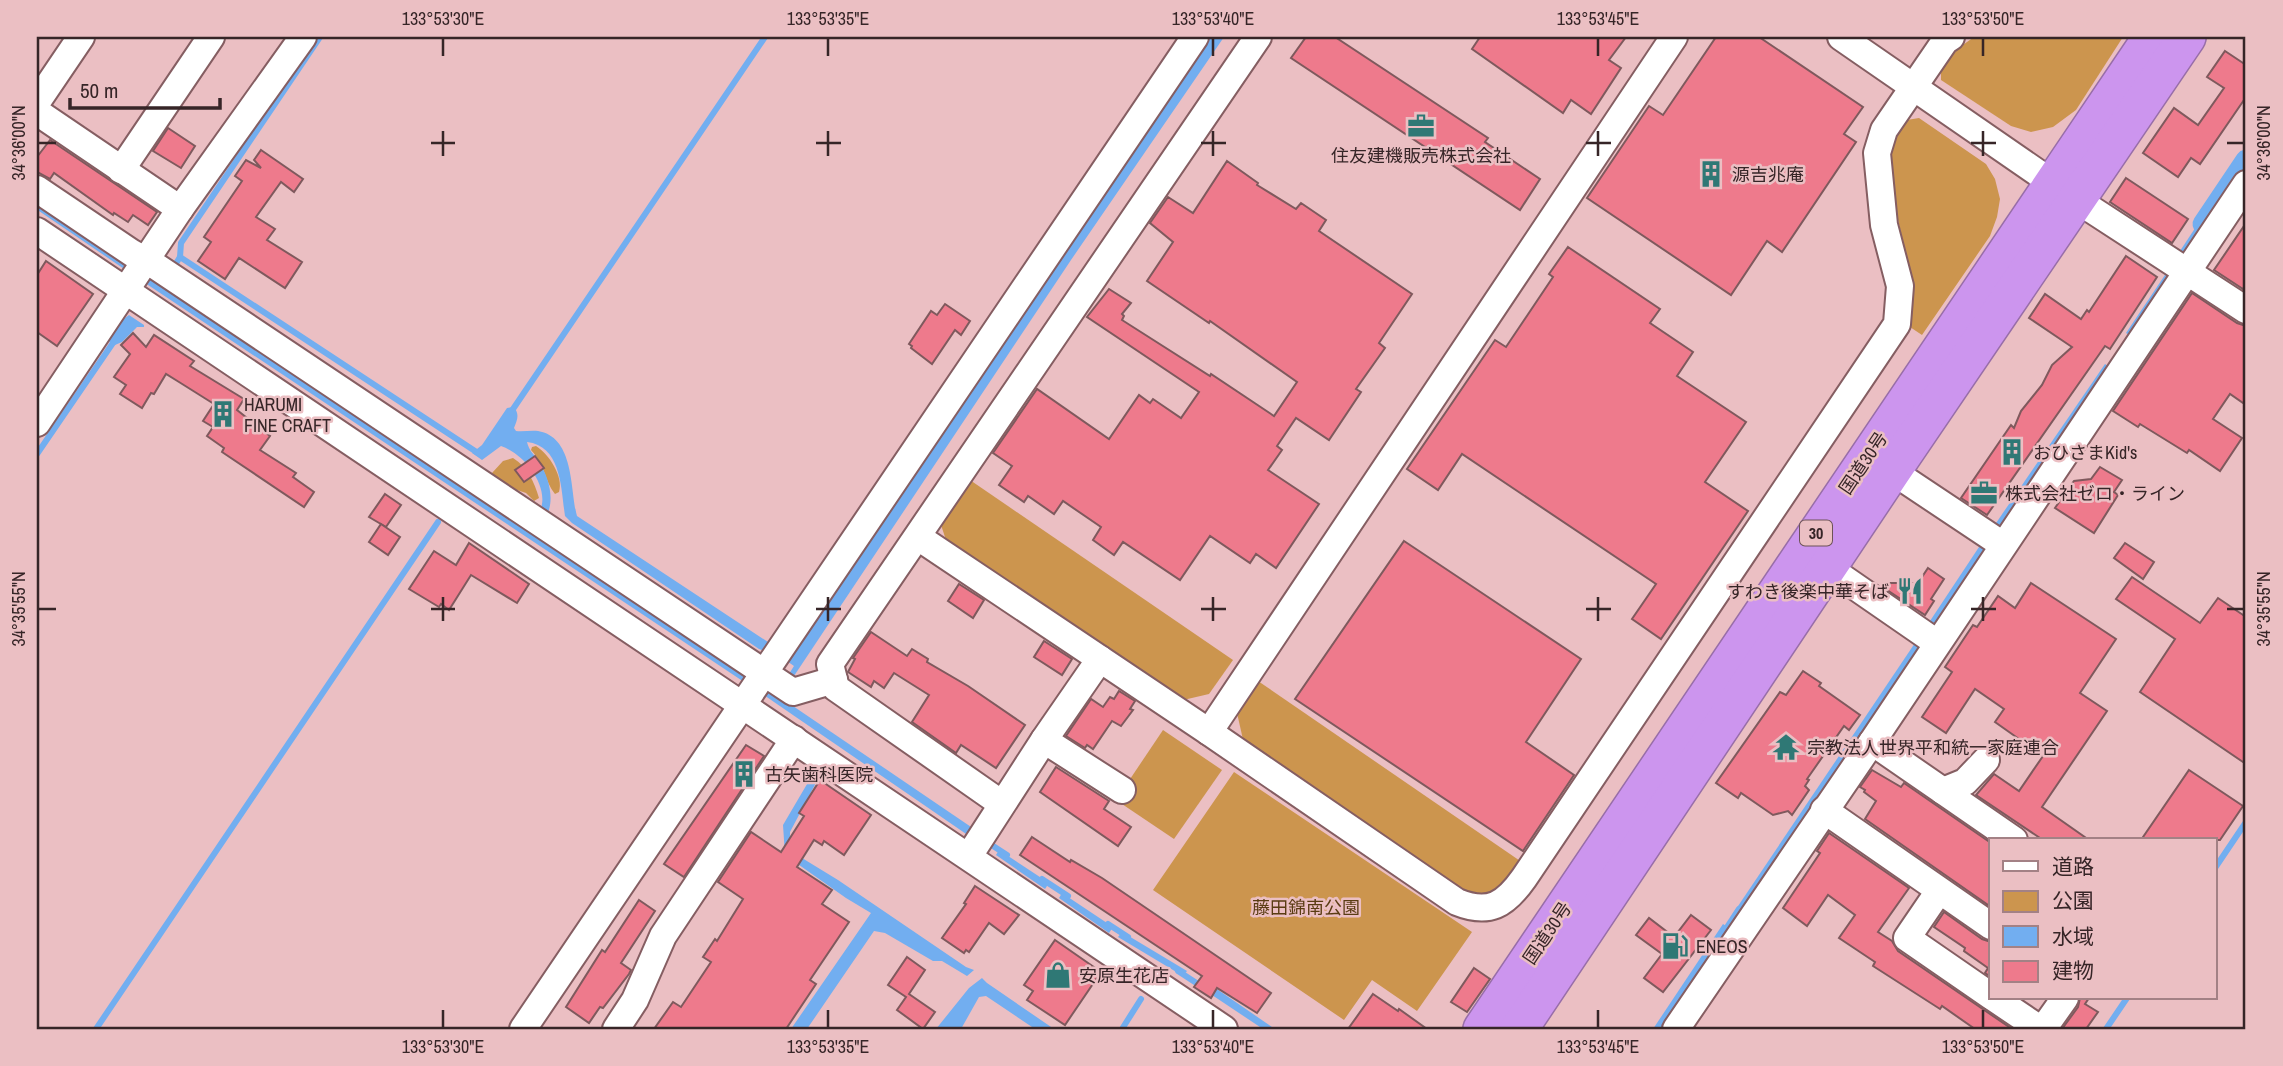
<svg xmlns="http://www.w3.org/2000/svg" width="2283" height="1066" viewBox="0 0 2283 1066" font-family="'Archivo Narrow','Noto Sans JP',sans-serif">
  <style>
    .green { fill: #cc954e }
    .water { fill: #72aef0 }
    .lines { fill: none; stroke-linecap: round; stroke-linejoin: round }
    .stream { stroke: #72aef0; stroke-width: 6 }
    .canal { stroke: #72aef0; stroke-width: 21 }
    .building { fill: #ee7a8c; stroke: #7f595d; stroke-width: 2 }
    .minor-casing { stroke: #855e62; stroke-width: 30 }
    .highway-casing { stroke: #986ea8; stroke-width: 40 }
    .minor { stroke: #fff; stroke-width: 26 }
    .highway { stroke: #cc95ee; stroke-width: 37 }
    .ticks { fill: none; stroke: #362527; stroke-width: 2.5 }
    .labels { text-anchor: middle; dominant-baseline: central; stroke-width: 5; stroke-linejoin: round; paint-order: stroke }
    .shield { fill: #ebbfc3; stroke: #6c5356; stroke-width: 2 }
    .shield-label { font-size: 16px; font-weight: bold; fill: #362527 }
    .poi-label { font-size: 18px; fill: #362527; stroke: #ebbfc3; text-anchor: start }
    .street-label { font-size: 18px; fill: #362527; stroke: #ebbfc3 }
    .park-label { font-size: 18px; fill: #5a3c13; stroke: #ebbfc3 }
    .neatline { fill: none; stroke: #362527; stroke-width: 2.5 }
    .ticks-label { font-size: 18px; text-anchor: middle; fill: #362527 }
  </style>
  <rect width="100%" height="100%" fill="#ebbfc3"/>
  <g class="green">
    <path d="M1974,37H2123L2076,110L2053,127L2031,132L2011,126L1941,80V67L1960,47Z"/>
    <path d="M1919,118L1986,164L1995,179L2000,199L1997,217L1990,236L1922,335L1907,325L1913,287L1895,206L1891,155L1896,138L1907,120Z"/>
    <path d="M536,446C549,454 564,477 559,492L555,494C544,480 546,466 531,450L532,447Z"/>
    <path d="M513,458C528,467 534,482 539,498L534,501L526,493L496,483L492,473L503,461Z"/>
    <path d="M967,478L1233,660L1209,694L1179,701L948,546L939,519Z"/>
    <path d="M1258,681L1526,865L1504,896L1470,899L1244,744L1237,713Z"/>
    <path d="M1163,730L1222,770L1174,839L1116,800Z"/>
    <path d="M1234,772L1472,932L1417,1011L1372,980L1344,1020L1153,890Z"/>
  </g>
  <g class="water">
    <path d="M1208,37H1224L1071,260L792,679L787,677L794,666L784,659Z"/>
    <path d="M2246,152V169L2234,187L2227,182Z"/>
    <path d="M2215,198L2221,202L2184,258L2178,254Z"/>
    <path d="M2169,269L2175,274L2133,337L2126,333Z"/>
    <path d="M129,315L144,325V327H137L122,342L115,345L108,341L121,321Z"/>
    <path d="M2105,364L2112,369L2001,531L1994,526Z"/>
    <path d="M514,407C520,415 517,420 514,428L516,431C523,432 531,430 538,431C575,437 570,491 577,516L774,646L765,651L759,649L572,523L565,516C561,490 562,446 527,442C529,451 534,454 539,462C549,477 556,502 545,518L539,513C552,489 525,454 501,446L482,460L472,453L482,445L507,408Z"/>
    <path d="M1981,544L1988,549L1938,622L1928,624Z"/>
    <path d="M1917,640L1923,644L1740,916L1732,915Z"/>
    <path d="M765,687L977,831L972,838L761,693Z"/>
    <path d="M815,775L819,777L790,832V848L802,858L838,880L966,967L974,970L967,976L942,961H933L885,933L874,931L807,1029H791L871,913L846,898L785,855L783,825L810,779Z"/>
    <path d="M999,850L1049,883L1045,889L996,855Z"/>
    <path d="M1062,893L1113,927L1109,933L1059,898Z"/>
    <path d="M1723,924L1729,928V931L1663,1029H1653Z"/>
    <path d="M1122,932L1187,971L1183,976L1118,937Z"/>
    <path d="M982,978L987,983L1054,1029H1035L986,996L979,997L961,1029H936L969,988Z"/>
    <path d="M1197,982L1208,983L1272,1027L1270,1029H1263L1212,995L1213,992Z"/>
  </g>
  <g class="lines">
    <g class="stream">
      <path d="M37,206L131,270"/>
      <path d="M180,257L478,453"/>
      <path d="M175,265L180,257L181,243L320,37"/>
      <path d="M143,278L751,683"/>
      <path d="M511,412L765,37"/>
      <path d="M37,454L117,337"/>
      <path d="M987,842L1007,855"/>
      <path d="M2215,868L2246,822"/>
      <path d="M1042,879L1068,896"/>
      <path d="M1108,924L1128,937"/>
      <path d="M1724,932L1739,909"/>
      <path d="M1178,971L1201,986"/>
      <path d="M96,1029L438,522"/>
      <path d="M1122,1029L1141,999"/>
      <path d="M2106,1029L2127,998"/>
    </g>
    <path class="canal" d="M2203,224L2246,160"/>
  </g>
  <g class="building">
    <path d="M1306,37H1335L1488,138L1485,142L1540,179L1520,210L1291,58Z"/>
    <path d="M1480,37H1626L1609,60L1621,68L1591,114L1571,100L1563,113L1472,49Z"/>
    <path d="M1716,37H1759L1863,107L1844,134L1856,142L1782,252L1767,241L1731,295L1587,198L1649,106L1663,115Z"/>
    <path d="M2225,51L2246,65V97L2200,164L2191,158L2178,177L2143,153L2174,108L2198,125L2224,88L2207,77Z"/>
    <path d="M168,128L195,146L181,168L153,151Z"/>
    <path d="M50,140L157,212L148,225L133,215L128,222L114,213L113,215L54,173L50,179L37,172V157Z"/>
    <path d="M261,150L303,179L294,192L281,182L256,217L275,229L267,240L302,262L285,288L239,258L225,279L198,261L211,242L204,237L242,181L235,176L246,160L261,168L254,160Z"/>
    <path d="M1227,161L1258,183L1257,185L1296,209L1301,203L1326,220L1319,231L1412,294L1379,343L1385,348L1356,389L1361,392L1329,440L1296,418L1277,446L1282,450L1268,470L1319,504L1276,568L1256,554L1250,563L1210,536L1180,580L1123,542L1114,555L1093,540L1101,527L1063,501L1054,514L1028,496L1024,502L999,485L1012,466L993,453L1037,389L1109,439L1139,395L1150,403L1153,399L1181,418L1199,392L1087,317L1109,289L1131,303L1122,314L1124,316L1122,320L1210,376L1211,374L1274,416L1297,382L1210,321L1209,323L1147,281L1173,242L1150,223L1168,197L1193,213Z"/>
    <path d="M2126,178L2188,219L2172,243L2110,202Z"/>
    <path d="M2246,223V284L2243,289L2214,270Z"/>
    <path d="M1568,247L1660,309L1650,323L1693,352L1677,376L1746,422L1705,482L1748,511L1661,639L1632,619L1656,584L1462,454L1438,490L1407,469L1495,340L1506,347L1553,277L1549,274Z"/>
    <path d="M2126,256L2157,277L2110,349L2105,346L1987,515L1961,498L2011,425L2014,428L2021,411L2042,385L2052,365L2072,347L2029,318L2045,294L2081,319L2087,310L2089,312Z"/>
    <path d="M46,261L93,294L57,346L37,332V275Z"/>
    <path d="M2192,293L2237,323L2246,326V405L2230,394L2213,419L2242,438L2220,471L2189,450L2187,453L2140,424L2138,427L2113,411Z"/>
    <path d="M945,304L970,321L961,335L955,330L932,364L911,348L912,346L909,344L931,311L937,315Z"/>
    <path d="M133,333L146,347L154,335L194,361L190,366L244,399L237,410L270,436L260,450L296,473L293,477L314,492L304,507L222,452L224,448L207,436L213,427L203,421L214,404L179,382L166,374L154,394L151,393L142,408L120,394L126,385L114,377L130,354L121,345Z"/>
    <path d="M535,456L544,468L524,482L515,470Z"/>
    <path d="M2100,467L2122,480L2114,492L2118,495L2094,533L2055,508L2074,481L2091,479Z"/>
    <path d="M385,494L401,505L386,527L369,517Z"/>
    <path d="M381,524L400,537L388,555L369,542Z"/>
    <path d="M1404,541L1581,659L1526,742L1574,775L1523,851L1295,699Z"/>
    <path d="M469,543L529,584L517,603L471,575L449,610L441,604L439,607L409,589L434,551L456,565Z"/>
    <path d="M2125,543L2154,562L2143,579L2114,558Z"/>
    <path d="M1928,568L1944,579L1931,599L1934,601L1925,615L1884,588L1885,583H1918Z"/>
    <path d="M2132,577L2200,623L2218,598L2246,617V764L2140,692L2175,639L2116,599Z"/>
    <path d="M2031,583L2116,639L2080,693L2107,711L2042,807L2089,840H2043L1976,795L1994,774L2019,791L2043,756L1995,722L2004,709L1975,689L1946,733L1922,717L1952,672L1945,667L1973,625L1977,627L1998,596L2015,608Z"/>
    <path d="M959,584L984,600L973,618L948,601Z"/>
    <path d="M871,632L907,656L912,649L928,659L927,662L968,686L1025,725L996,768L961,745L956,753L912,722L929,695L894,673L884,688L874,681L871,687L848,672L855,659L853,658Z"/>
    <path d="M1044,641L1072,659L1062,675L1034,657Z"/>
    <path d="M1803,671L1821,683L1819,686L1860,715L1849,730L1844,726L1807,779L1809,780L1805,786L1809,790L1792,815L1788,811L1773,815L1741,793L1738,798L1716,783L1780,692L1786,695Z"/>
    <path d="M1119,691L1135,701L1130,709L1133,710L1121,726L1112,721L1093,749L1087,745L1085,748L1066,736L1091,699L1103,707L1110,697L1114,699Z"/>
    <path d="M746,745L764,756L684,877L664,864Z"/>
    <path d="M1056,767L1109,801L1104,809L1131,827L1118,846L1040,792Z"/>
    <path d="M1872,770L1901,787L1904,783L1991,843V907L1865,819L1876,801L1864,792L1865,790L1860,787Z"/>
    <path d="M2189,770L2243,806L2220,840H2141Z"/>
    <path d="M820,780L871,815L844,855L824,841L822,845L814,840L797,867L832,890L822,904L849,922L810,980L816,984L786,1029H654L673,1002L681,1007L711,962L703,957L715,939L717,941L743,899L718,882L751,832L781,852L804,816L799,813Z"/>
    <path d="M1829,833L1909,888L1878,932L1892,941L1898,951L2012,1029H1975L1942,1006L1940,1009L1873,966L1875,962L1839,938L1855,915L1828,895L1807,926L1783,908L1820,853L1817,851Z"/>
    <path d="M1032,837L1070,862L1071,860L1102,878L1271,993L1257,1013L1217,988L1211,998L1194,987L1202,976L1020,855Z"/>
    <path d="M975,886L1019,915L1004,934L989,923L969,952L966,950L964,953L942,938L966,904L964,903Z"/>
    <path d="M639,900L655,911L621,963L631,970L629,974L603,1008L600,1007L589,1023L566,1007L602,950L605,952Z"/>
    <path d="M1944,912L1982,939L1991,942V977L1985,973L1988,968L1964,951L1965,948L1934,927Z"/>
    <path d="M1691,915L1711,930L1663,992L1644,978L1662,954L1636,935L1649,918L1674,937Z"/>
    <path d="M1055,940L1101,972L1065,1025L1027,1000L1033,991L1024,985Z"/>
    <path d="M907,957L925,970L909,994L935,1012L923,1029L897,1010L906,997L888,985Z"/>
    <path d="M1474,968L1490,979L1467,1012L1451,1002Z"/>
    <path d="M1373,994L1398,1011L1399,1009L1427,1029H1348Z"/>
    <path d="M2080,998H2089L2085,1004L2098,1012L2086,1029H2062L2078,1007Z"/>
  </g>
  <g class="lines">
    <defs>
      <g id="minor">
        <path d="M1841,37L2077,200L2246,310"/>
        <path d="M37,102L81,37"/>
        <path d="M37,112L180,209"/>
        <path d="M121,170L211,37"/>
        <path d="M37,189L132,253L154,265L793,692L834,680"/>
        <path d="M37,231L1224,1029"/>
        <path d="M37,423L180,209L303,37"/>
        <path d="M1892,471L2003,545"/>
        <path d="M918,537L1209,732L1457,902C1489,915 1505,905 1524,878L1897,324L1900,286L1884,225L1877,153L1884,130L1945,41L1951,37"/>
        <path d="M1827,567L1937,643"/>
        <path d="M1209,732L1674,37"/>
        <path d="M1044,740L1122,790"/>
        <path d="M1872,742L2014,840"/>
        <path d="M1943,791L1965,782L1986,760"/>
        <path d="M1002,804L836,688L830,664L1258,37"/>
        <path d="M1824,810L1991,926"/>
        <path d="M969,856L1044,740L1100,659"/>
        <path d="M1939,891L1907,938L1991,996"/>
        <path d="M1994,998L2040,1029"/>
        <path d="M523,1029L1195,37"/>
        <path d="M616,1029L635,1000L663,936L794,739"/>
        <path d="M1676,1029L1872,742L2246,184"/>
        <path d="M2043,1029L2065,998"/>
      </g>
      <g id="highway">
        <path d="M1482,1029L2152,37"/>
        <path d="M1519,1029L1892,471L2187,37"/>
      </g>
    </defs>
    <use href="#minor" class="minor-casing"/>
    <use href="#highway" class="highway-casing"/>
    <use href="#minor" class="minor"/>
    <use href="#highway" class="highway"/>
  </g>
  <path class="ticks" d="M443,38V56M828,38V56M1213,38V56M1598,38V56M1983,38V56M443,131V156M828,131V156M1213,131V156M1598,131V156M1983,131V156M38,143H56M431,143H455M816,143H841M1201,143H1226M1586,143H1611M1971,143H1996M2227,143H2244M443,597V621M828,597V621M1213,597V621M1598,597V621M1983,597V621M38,609H56M431,609H455M816,609H841M1201,609H1226M1586,609H1611M1971,609H1996M2227,609H2244M443,1010V1028M828,1010V1028M1213,1010V1028M1598,1010V1028M1983,1010V1028"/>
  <defs>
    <symbol id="office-bare" viewBox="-9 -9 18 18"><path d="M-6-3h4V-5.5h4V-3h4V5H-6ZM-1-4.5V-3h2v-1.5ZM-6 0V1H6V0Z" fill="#2f7875" stroke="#ebbfc3" stroke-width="2.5" paint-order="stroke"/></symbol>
    <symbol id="building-bare" viewBox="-9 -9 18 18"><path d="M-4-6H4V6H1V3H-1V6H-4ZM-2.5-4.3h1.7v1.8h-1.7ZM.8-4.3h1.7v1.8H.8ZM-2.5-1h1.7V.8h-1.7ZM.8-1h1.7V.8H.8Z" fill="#2f7875" stroke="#ebbfc3" stroke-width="2.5" paint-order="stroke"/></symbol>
    <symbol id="restaurant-bare" viewBox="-9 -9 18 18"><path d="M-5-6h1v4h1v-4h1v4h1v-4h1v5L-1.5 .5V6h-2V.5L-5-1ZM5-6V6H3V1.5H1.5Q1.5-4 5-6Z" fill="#2f7875" stroke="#ebbfc3" stroke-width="2.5" paint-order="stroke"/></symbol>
    <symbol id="temple-bare" viewBox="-9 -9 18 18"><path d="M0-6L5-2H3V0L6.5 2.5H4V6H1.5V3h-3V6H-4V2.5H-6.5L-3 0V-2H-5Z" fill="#2f7875" stroke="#ebbfc3" stroke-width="2.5" paint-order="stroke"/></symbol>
    <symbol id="fuel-bare" viewBox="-9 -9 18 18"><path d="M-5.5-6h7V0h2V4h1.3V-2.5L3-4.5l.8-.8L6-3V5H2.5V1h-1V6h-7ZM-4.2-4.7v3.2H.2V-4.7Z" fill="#2f7875" stroke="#ebbfc3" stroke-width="2.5" paint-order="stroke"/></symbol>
    <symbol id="shop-bare" viewBox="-9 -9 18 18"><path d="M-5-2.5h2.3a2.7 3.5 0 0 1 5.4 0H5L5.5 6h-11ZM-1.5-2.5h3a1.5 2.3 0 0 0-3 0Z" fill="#2f7875" stroke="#ebbfc3" stroke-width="2.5" paint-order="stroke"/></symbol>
  </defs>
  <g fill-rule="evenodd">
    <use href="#office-bare" x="1402" y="107" width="38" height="38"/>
    <use href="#building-bare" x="1692" y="155" width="38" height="38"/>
    <use href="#building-bare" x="204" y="395" width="38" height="38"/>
    <use href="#building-bare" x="1993" y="433" width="38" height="38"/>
    <use href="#office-bare" x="1965" y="474" width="38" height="38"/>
    <use href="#restaurant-bare" x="1891" y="572" width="38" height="38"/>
    <use href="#temple-bare" x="1767" y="728" width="38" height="38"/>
    <use href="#building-bare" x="725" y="755" width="38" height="38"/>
    <use href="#fuel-bare" x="1656" y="927" width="38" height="38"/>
    <use href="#shop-bare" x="1039" y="956" width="38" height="38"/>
  </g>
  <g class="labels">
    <rect class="shield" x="1800" y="520.5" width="32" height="25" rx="5"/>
    <g class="shield-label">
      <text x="1816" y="533">30</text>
    </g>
    <g class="poi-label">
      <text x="1421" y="155" text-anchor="middle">住友建機販売株式会社</text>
      <text x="1732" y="174">源吉兆庵</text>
      <text x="244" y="404">HARUMI<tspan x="244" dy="21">FINE CRAFT</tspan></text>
      <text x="2033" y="452">おひさまKid's</text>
      <text x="2005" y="493">株式会社ゼロ・ライン</text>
      <text x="1889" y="591" text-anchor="end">すわき後楽中華そば</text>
      <text x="1807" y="747">宗教法人世界平和統一家庭連合</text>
      <text x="765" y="774">古矢歯科医院</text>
      <text x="1696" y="946">ENEOS</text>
      <text x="1079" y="975">安原生花店</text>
    </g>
    <g class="street-label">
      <text transform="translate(1863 463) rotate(-56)">国道30号</text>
      <text transform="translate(1547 933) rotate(-56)">国道30号</text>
    </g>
    <g class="park-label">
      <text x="1306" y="907">藤田錦南公園</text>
    </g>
  </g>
  <rect width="2283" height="1066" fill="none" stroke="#ebbfc3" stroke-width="77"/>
  <rect x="1989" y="838" width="228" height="161" fill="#ebbfc3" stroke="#a38185" stroke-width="2"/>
  <rect x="2003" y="861" width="35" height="10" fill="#ffffff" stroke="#a38185" stroke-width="2"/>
  <text x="2052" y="874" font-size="21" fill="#362527">道路</text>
  <rect x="2003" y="891" width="35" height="21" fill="#cc954e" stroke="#a38185" stroke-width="2"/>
  <text x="2052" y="908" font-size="21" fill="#362527">公園</text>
  <rect x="2003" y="926" width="35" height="21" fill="#72aef0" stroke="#a38185" stroke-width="2"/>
  <text x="2052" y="944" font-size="21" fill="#362527">水域</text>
  <rect x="2003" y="961" width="35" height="21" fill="#ee7a8c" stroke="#a38185" stroke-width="2"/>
  <text x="2052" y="978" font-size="21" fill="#362527">建物</text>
  <path d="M70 98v10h150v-10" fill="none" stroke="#362527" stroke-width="3.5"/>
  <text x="80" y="98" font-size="21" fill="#362527" stroke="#ebbfc3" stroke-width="5" paint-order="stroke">50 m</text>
  <rect x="38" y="38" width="2206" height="990" class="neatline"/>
  <g class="ticks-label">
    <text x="443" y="25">133°53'30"E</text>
    <text x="828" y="25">133°53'35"E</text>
    <text x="1213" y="25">133°53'40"E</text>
    <text x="1598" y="25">133°53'45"E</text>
    <text x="1983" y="25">133°53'50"E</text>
    <text transform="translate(19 143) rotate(-90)" y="6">34°36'00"N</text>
    <text transform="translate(2264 143) rotate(-90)" y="6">34°36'00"N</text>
    <text transform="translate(19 609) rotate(-90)" y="6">34°35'55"N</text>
    <text transform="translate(2264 609) rotate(-90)" y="6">34°35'55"N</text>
    <text x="443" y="1053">133°53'30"E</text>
    <text x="828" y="1053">133°53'35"E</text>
    <text x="1213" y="1053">133°53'40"E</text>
    <text x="1598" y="1053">133°53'45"E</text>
    <text x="1983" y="1053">133°53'50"E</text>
  </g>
</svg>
